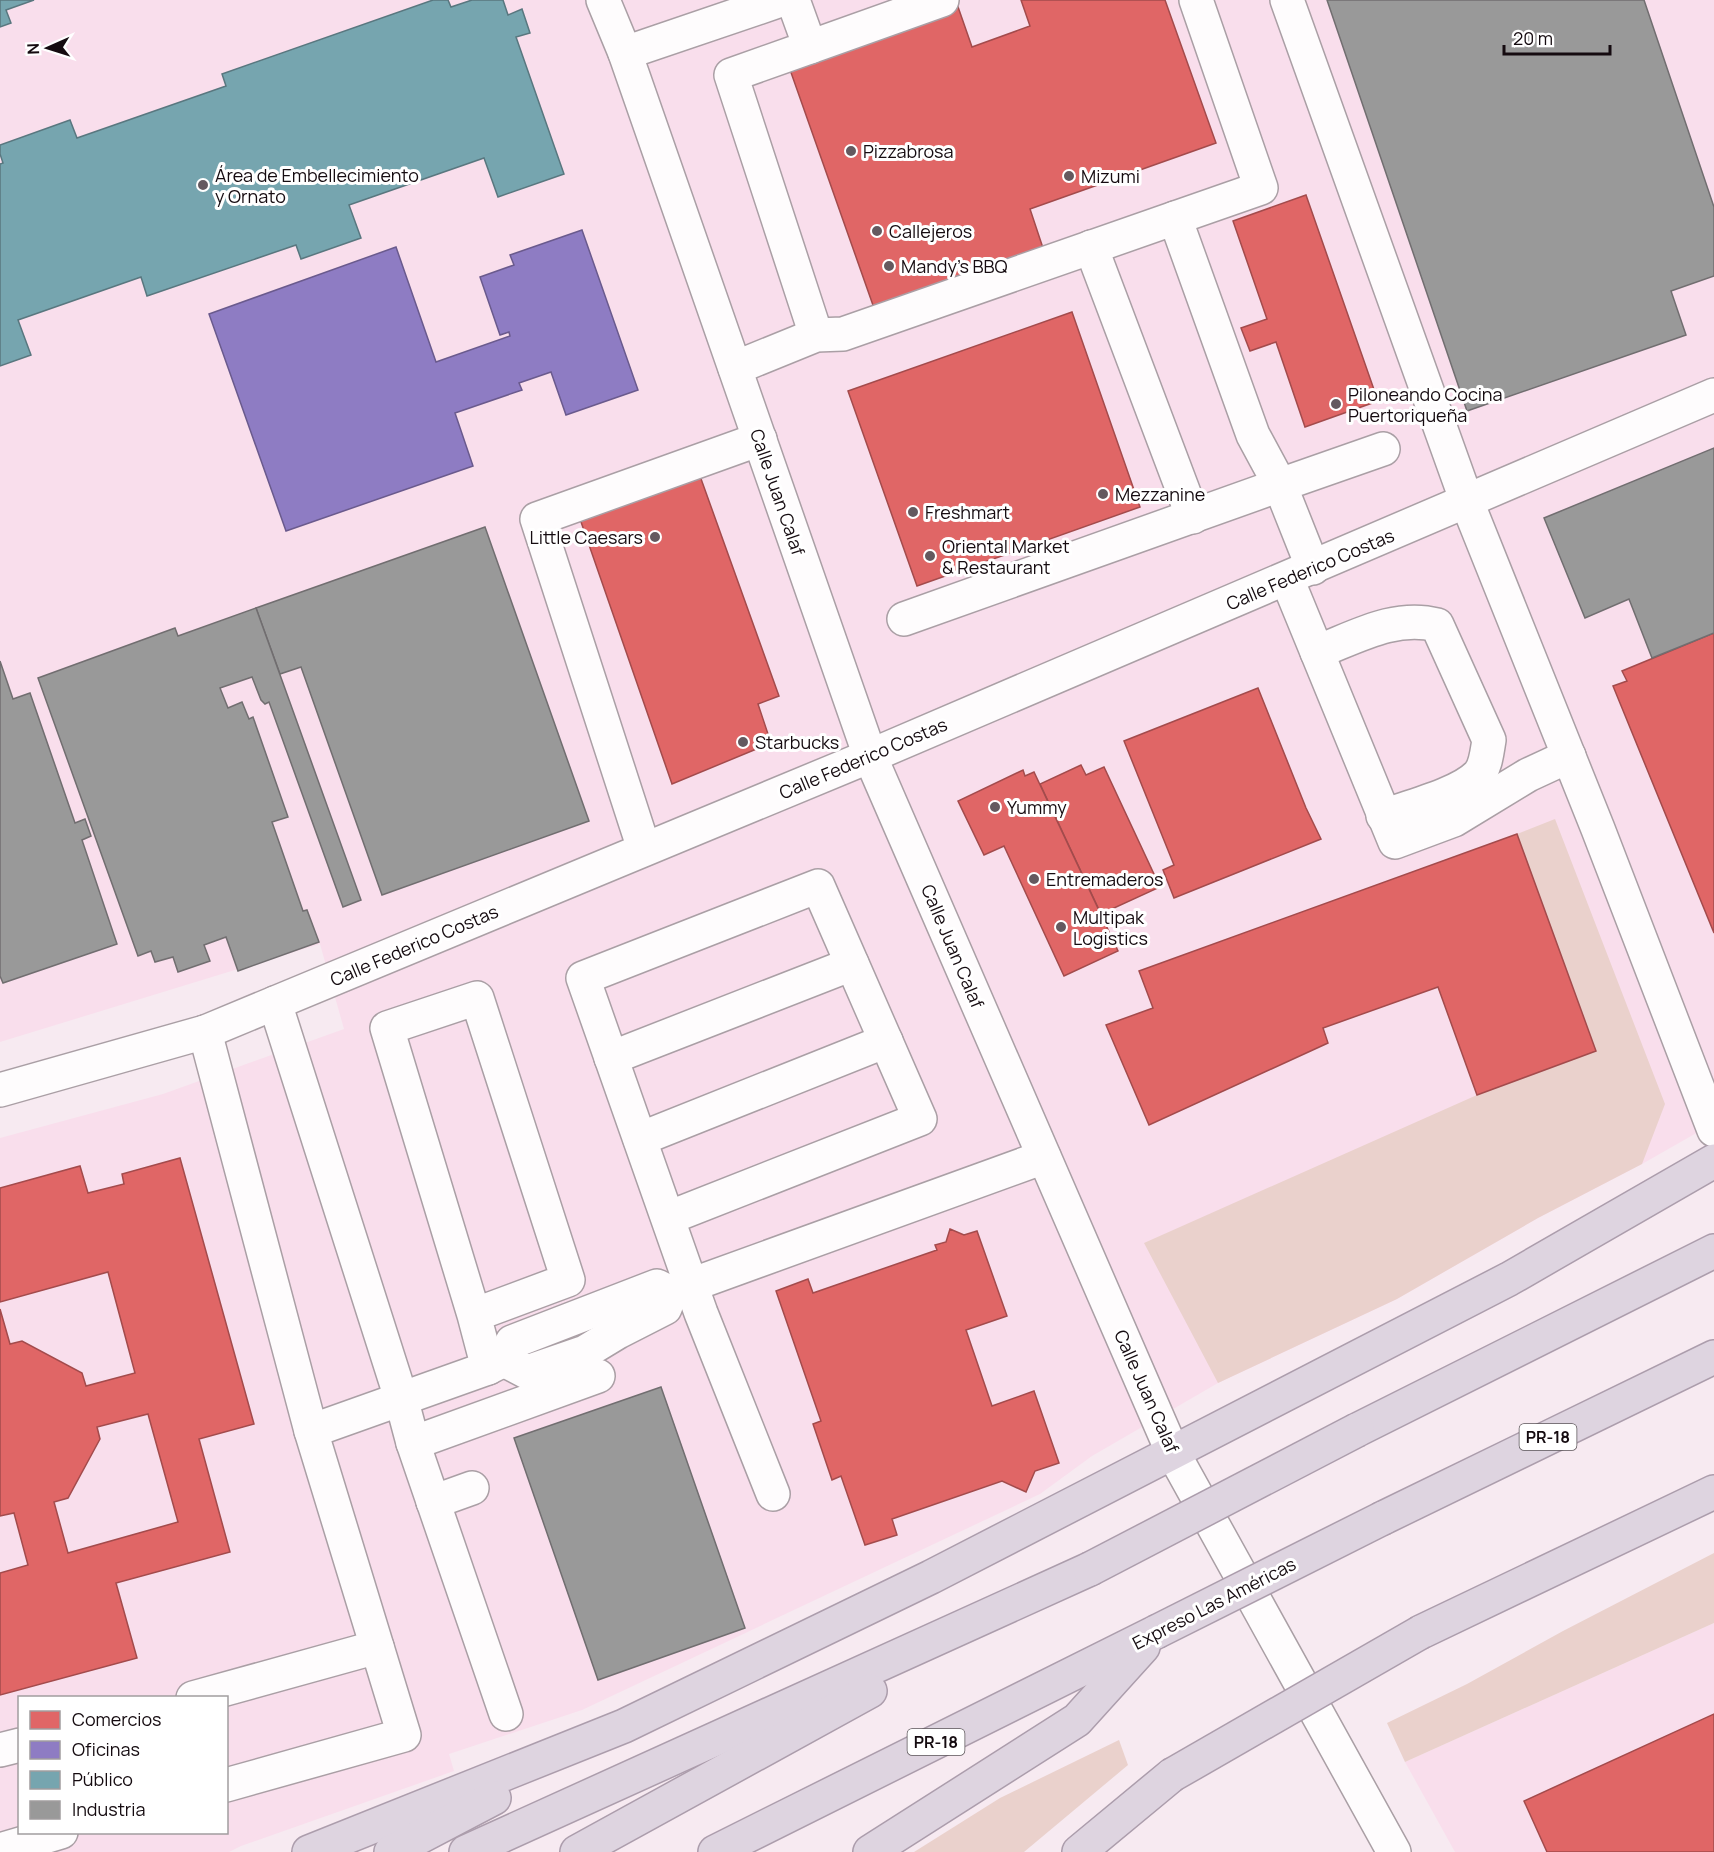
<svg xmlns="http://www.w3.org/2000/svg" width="1714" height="1852" viewBox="0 0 1714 1852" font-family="Manrope,sans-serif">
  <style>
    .built { fill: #f9deec; fill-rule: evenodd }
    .green { fill: #ead1cc }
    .shops { fill: #e06666; stroke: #a34b4c; stroke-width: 1.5; fill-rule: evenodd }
    .offices { fill: #8e7cc3; stroke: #6a5a8d; stroke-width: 1.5 }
    .public { fill: #76a5af; stroke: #59777f; stroke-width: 1.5 }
    .industry { fill: #999; stroke: #716e70; stroke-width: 1.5 }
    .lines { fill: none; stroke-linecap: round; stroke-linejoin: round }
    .minor-casing { stroke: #aa9fa5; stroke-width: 36 }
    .highway-casing { stroke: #ac9dac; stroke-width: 36 }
    .minor { stroke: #fefcfd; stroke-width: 33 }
    .highway { stroke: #ded4e0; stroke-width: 33 }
    .highway-bridge-casing { stroke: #ac9dac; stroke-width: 36; stroke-linecap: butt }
    .highway-bridge { stroke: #ded4e0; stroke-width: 33 }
    .poi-dot { fill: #64595f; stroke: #fff; stroke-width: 2 }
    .labels { text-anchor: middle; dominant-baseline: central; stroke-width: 6; stroke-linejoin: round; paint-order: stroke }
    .shield { fill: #fff; stroke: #5b5458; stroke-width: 1.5 }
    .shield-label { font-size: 16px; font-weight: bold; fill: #150b10 }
    .poi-label { font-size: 18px; fill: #150b10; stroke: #fff; text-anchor: start }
    .street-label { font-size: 18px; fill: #150b10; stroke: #fff }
  </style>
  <rect width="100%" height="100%" fill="#f7eaf1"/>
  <g class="built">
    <path d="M0,0H1714V1123L1642,1164L1538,1218L1397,1299L1218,1383L1092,1456L1040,1494L582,1710L449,1754L454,1771L241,1846L229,1852H0V1138L163,1094L344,1029L320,944L0,1042ZM20,1698H226V1832H20Z"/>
    <path d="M1714,1623V1852H1455L1405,1762Z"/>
  </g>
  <g class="green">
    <path d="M1555,819L1665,1104L1642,1164L1538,1218L1397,1299L1218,1383L1144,1243L1477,1095L1596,1051L1517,834Z"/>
    <path d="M1714,1553V1623L1405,1762L1387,1723L1467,1684L1563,1631Z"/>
    <path d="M1119,1740L1128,1765L1024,1852H914L1000,1798Z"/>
  </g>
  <g class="shops">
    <path d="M1021,0H1165L1216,143L1030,209L1043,248L874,308L788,64L957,4L972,47L1030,26Z"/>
    <path d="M1306,195L1378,401L1305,427L1276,342L1250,351L1241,328L1267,319L1233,221Z"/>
    <path d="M1072,312L1140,507L917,586L848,391Z"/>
    <path d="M700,476L779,696L758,704L771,743L672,784L580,519Z"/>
    <path d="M1714,633V933L1613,686L1627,681L1622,671Z"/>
    <path d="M1258,688L1306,808L1321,839L1174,898L1163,870L1174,865L1124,741Z"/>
    <path d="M1081,765L1086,775L1104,767L1160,887L1101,914L1040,784Z"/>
    <path d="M1023,770L1025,776L1034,772L1118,951L1064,976L1004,846L984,855L958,801Z"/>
    <path d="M1517,834L1596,1051L1477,1095L1438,987L1323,1028L1328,1043L1149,1125L1106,1025L1153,1008L1139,971Z"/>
    <path d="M180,1158L254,1424L199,1439L230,1552L116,1583L137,1658L0,1695V1573L28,1565L14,1513L0,1516V1309L10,1344L22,1341L82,1373L86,1386L135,1373L108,1272L0,1302V1188L80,1166L88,1193L124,1184L122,1174ZM148,1414L178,1522L68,1553L54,1502L68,1498L100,1439L97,1427Z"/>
    <path d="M950,1229L964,1235L977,1231L1007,1316L966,1330L992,1406L1034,1391L1059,1463L1035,1471L1026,1492L1002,1481L892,1519L897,1535L865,1545L841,1476L832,1480L813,1424L821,1421L776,1291L808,1279L813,1293L937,1250L935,1245L946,1242Z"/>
    <path d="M1714,1714V1852H1547L1524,1801Z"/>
  </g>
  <path class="offices" d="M582,230L638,390L566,415L551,372L519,383L522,390L455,413L473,466L286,531L209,314L396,247L436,362L510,336L509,332L500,335L480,277L514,265L510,255Z"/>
  <g class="public">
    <path d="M0,0H34L6,10L11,23L0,27Z"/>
    <path d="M433,0H448L451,7L472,0H503L508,15L522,9L530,33L516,37L564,174L498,197L484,158L349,205L361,238L301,259L296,245L147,296L141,277L18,320L31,355L0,366V164L3,163L0,154V145L70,120L77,138L226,86L222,74Z"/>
  </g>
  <g class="industry">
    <path d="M1327,0H1644L1714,207V276L1671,291L1686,335L1467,411Z"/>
    <path d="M1714,448V633L1652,658L1629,599L1585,618L1544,518Z"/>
    <path d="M485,527L589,821L382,895L301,667L280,674L256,608Z"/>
    <path d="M256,608L361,900L343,907L269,702L265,704L261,700L252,677L220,688L228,708L242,702L249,719L253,717L288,817L272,822L303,911L307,910L319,942L238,971L226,937L204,945L210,961L178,972L173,957L155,962L151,951L138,956L38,678L175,628L178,636Z"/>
    <path d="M0,661L13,699L30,693L75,823L85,819L91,836L82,840L117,944L3,983L0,976Z"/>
    <path d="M661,1387L745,1628L598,1680L514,1438Z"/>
  </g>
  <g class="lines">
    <defs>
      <g id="minor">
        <path d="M603,0L625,53L870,756L1172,1451L1394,1852"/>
        <path d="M793,0L810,47L731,75L816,335"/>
        <path d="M1287,0L1467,502L1598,829L1714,1130"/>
        <path d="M810,47L942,0"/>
        <path d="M625,53L781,0"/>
        <path d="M1175,218L1261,188L1196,0"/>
        <path d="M1091,247L1193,517"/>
        <path d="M735,368L816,335L843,334L1175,218L1253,435L1280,485L904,619"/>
        <path d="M1313,568L1280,485L1383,449"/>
        <path d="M1287,579L1395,842L1454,820L1528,775L1569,756"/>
        <path d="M1317,652C1356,637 1395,614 1437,625L1489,740C1487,751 1486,767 1478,775C1460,794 1408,807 1383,816"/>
        <path d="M644,849L537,519L760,439"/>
        <path d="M275,1003L401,1398L413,1443L506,1714"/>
        <path d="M205,1032L311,1431L404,1735L226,1785"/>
        <path d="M611,1058L852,964"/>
        <path d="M0,1090L205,1032L870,756L1714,395"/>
        <path d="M640,1139L886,1041"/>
        <path d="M668,1218L920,1119L818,886L583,978L691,1285L1044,1157"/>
        <path d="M504,1360L527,1372L585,1352L618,1332L665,1308L671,1293"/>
        <path d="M488,1368L504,1360L512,1342L657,1286L671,1293L691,1285L701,1313L773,1494"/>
        <path d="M311,1431L488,1368L474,1315L387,1028L477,998L568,1280L474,1315"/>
        <path d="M413,1443L598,1376"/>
        <path d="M433,1502L472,1488"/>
        <path d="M193,1698L377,1647"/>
        <path d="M0,1750L20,1745"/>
        <path d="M0,1850L61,1832"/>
      </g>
      <g id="highway">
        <path d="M1357,1430L1714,1251"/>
        <path d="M1383,1518L1714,1357"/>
        <path d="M1421,1632L1714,1492"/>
        <path d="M309,1852L624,1726L931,1577L1509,1279L1714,1161"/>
        <path d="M391,1852L494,1798"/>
        <path d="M466,1852L1090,1569"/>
        <path d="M577,1852L870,1691"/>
        <path d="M715,1852L1156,1632"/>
        <path d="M870,1852L1077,1720L1143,1647"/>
        <path d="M1079,1852L1172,1775"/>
      </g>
    </defs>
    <use href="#minor" class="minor-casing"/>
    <use href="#highway" class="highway-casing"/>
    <use href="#minor" class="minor"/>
    <use href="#highway" class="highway"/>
    <defs>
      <g id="highway-bridge">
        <path d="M1090,1569L1357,1430"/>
        <path d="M1156,1632L1383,1518"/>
        <path d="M1172,1775L1421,1632"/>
      </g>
    </defs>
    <use href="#highway-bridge" class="highway-bridge-casing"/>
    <use href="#highway-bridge" class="highway-bridge"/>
  </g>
  <g class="poi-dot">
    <circle cx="851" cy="151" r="6"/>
    <circle cx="1069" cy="176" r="6"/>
    <circle cx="203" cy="185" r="6"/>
    <circle cx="877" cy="231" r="6"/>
    <circle cx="889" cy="266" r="6"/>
    <circle cx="1336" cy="404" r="6"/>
    <circle cx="1103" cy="494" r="6"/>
    <circle cx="913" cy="512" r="6"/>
    <circle cx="655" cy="537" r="6"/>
    <circle cx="930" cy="556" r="6"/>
    <circle cx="743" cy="742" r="6"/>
    <circle cx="995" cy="807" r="6"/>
    <circle cx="1034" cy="879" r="6"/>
    <circle cx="1061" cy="927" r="6"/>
  </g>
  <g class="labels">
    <g class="shield">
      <rect x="1519.5" y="1424" width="57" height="26" rx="4.5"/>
      <rect x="907.5" y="1729" width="57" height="26" rx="4.5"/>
    </g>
    <g class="shield-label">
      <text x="1548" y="1437">PR-18</text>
      <text x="936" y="1742">PR-18</text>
    </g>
    <g class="poi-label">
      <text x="863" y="151">Pizzabrosa</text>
      <text x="215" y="175">Área de Embellecimiento<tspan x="215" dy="21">y Ornato</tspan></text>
      <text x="1081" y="176">Mizumi</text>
      <text x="889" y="231">Callejeros</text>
      <text x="901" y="266">Mandy's BBQ</text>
      <text x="1348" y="394">Piloneando Cocina<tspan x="1348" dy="21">Puertoriqueña</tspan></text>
      <text x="1115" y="494">Mezzanine</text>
      <text x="925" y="512">Freshmart</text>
      <text x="643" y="537" text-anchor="end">Little Caesars</text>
      <text x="942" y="546">Oriental Market<tspan x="942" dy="21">&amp; Restaurant</tspan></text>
      <text x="755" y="742">Starbucks</text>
      <text x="1007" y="807">Yummy</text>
      <text x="1046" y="879">Entremaderos</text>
      <text x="1073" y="917">Multipak<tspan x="1073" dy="21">Logistics</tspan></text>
    </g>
    <g class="street-label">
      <text transform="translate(778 492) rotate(71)">Calle Juan Calaf</text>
      <text transform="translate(1310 569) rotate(-23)">Calle Federico Costas</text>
      <text transform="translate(863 758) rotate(-23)">Calle Federico Costas</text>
      <text transform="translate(414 945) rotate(-23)">Calle Federico Costas</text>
      <text transform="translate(953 946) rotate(67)">Calle Juan Calaf</text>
      <text transform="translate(1147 1391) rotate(66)">Calle Juan Calaf</text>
      <text transform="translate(1214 1603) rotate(-27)">Expreso Las Américas</text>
    </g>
  </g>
  <rect x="18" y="1696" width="210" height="138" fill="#ffffff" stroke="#a19d9f" stroke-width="1.5"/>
  <rect x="30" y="1711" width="30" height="18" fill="#e06666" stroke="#a19d9f" stroke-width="1.5"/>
  <text x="72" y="1726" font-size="18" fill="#150b10">Comercios</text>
  <rect x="30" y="1741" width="30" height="18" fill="#8e7cc3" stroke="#a19d9f" stroke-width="1.5"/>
  <text x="72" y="1756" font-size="18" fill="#150b10">Oficinas</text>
  <rect x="30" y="1771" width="30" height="18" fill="#76a5af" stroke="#a19d9f" stroke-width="1.5"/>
  <text x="72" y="1786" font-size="18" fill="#150b10">Público</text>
  <rect x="30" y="1801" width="30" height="18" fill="#999999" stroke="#a19d9f" stroke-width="1.5"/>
  <text x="72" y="1816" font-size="18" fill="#150b10">Industria</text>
  <g transform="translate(48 48) rotate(267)" stroke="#ffffff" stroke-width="4.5" paint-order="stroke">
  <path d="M0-4.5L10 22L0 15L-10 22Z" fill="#150b10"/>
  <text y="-9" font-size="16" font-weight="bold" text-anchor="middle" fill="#150b10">N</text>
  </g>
  <path d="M1504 45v9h106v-9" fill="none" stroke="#150b10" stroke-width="3"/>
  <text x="1513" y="45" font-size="18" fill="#150b10" stroke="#ffffff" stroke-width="4.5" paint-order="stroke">20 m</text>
</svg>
